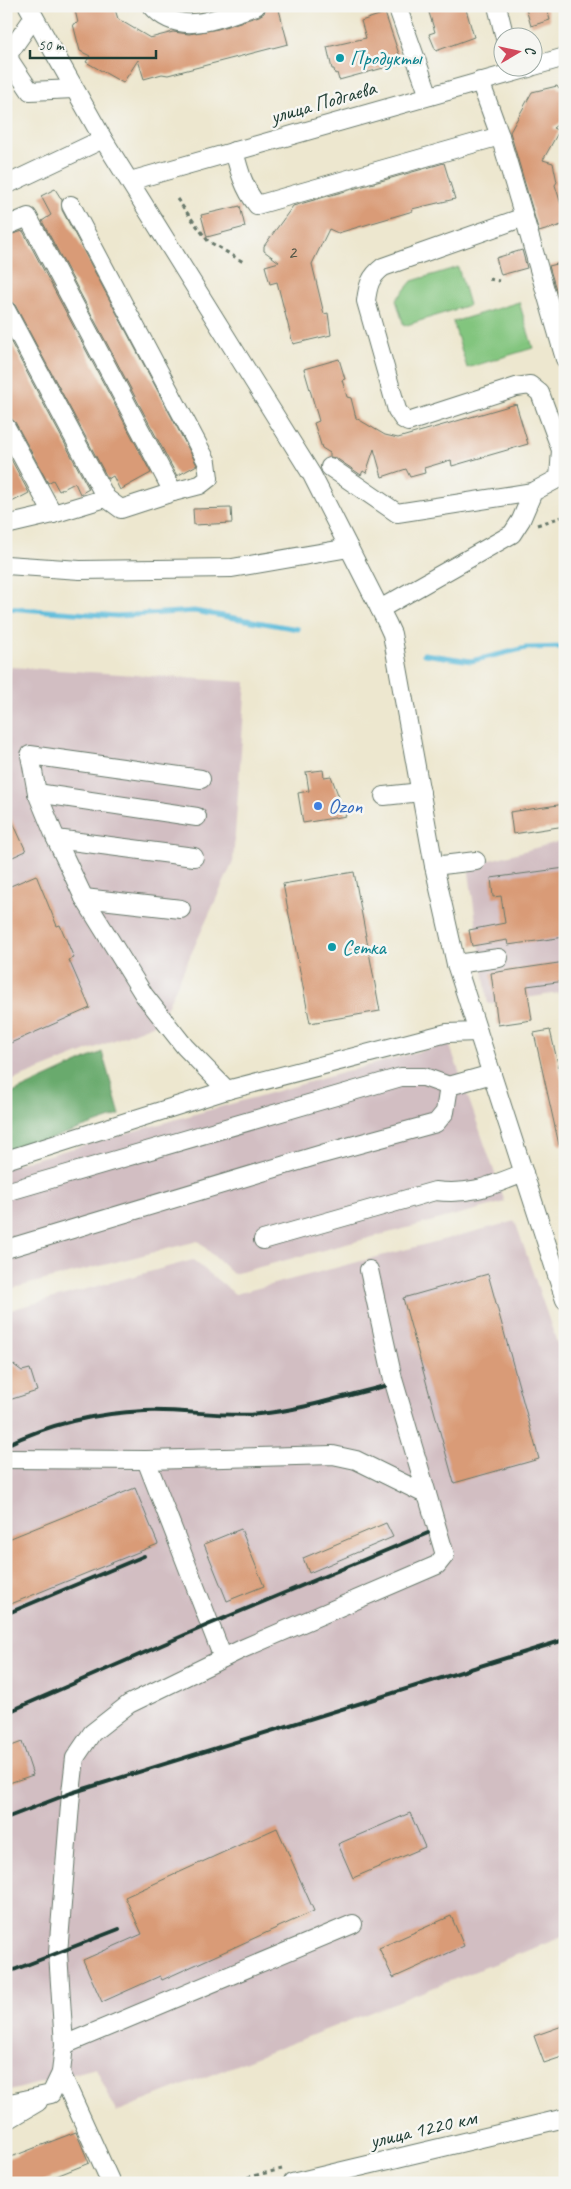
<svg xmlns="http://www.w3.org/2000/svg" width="571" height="2189" viewBox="0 0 571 2189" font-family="Caveat,sans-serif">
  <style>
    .industrial { fill: #d2bec2 }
    .green { fill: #82c57e; stroke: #508159 }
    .forest { fill: #69aa6d; stroke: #447450 }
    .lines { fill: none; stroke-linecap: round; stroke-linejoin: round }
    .stream { stroke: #5cbbda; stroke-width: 5 }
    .building { fill: #d99b77 }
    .minor-casing { stroke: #67786a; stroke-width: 20 }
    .path { stroke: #67786a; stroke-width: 3; stroke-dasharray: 4 4; stroke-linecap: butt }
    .minor { stroke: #fff; stroke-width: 18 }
    .rail { stroke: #1f3d34; stroke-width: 4 }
    .culture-dot { fill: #0f9aa8; stroke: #f6f6f2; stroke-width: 2 }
    .shop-dot { fill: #3f7fe0; stroke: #f6f6f2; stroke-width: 2 }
    .labels { text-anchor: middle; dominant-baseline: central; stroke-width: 5; stroke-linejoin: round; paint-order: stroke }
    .number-label { font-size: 19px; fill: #4e5445 }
    .culture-label { font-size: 21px; fill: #0d838f; stroke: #f6f6f2; text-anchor: start }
    .street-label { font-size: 21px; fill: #1f3d34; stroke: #f6f6f2 }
    .shop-label { font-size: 21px; fill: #366cbe; stroke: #f6f6f2; text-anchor: start }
  </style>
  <rect width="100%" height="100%" fill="#f6f6f2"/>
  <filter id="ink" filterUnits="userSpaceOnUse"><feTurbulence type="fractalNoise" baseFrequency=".02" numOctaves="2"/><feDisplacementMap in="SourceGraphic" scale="10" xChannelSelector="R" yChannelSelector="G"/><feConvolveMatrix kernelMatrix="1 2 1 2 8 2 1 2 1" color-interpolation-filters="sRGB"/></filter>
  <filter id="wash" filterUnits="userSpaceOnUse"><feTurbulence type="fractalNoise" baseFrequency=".0096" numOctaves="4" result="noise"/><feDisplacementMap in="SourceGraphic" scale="20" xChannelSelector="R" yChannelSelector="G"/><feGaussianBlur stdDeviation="1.12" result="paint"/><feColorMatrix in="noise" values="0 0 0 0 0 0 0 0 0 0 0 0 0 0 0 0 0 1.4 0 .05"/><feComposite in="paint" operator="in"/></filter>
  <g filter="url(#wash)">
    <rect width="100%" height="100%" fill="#ede7cf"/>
    <g class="industrial">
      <path d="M11,667L246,682L233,862L160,1022L6,1083V697Z"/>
      <path d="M565,840V992L488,1004L468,866Z"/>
      <path d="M449,1043L505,1202L233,1274L198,1241L6,1290V1167Z"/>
      <path d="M515,1221L565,1366V1936L116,2112L96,2068L6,2092V1311L193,1260L235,1294Z"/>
    </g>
    <g class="green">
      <path d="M458,267L469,305L404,326L396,300L412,281Z"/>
      <path d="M519,302L533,348L467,368L453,322Z"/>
    </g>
    <path class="forest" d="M102,1052L120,1115L6,1154V1096Z"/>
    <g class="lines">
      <g class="stream">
        <path d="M6,608L117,616L194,611L298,629"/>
        <path d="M424,654L471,661L526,648L565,647"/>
      </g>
    </g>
    <g id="blocks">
      <g class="building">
        <path d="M74,6H114L118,19L150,38L173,32L189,34L218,29L259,16L264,13L266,7L278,6L288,44L168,75L162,74L144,79L138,60L123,83L86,62L90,56L80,51L73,24L78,23Z"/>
        <path d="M427,6H465L474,37L436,51L429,34L435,32Z"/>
        <path d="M535,6H546L550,20L531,26L526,9Z"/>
        <path d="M385,13L402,63L339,80L337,73L335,74L334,69H332L327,47L366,38L361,21Z"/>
        <path d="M557,86L559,89L565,87V119L553,128L559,131L543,160L553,163L557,182L555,185L561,204L565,205V224L539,232L510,132L532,92Z"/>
        <path d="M444,163L455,199L412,209L413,211L338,233L329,229L312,264L324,314L328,313L331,335L293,344L277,282L270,284L265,266L279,262L264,251V246L293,206Z"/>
        <path d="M55,189L62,200V210L197,465L177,476L42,221L51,215L41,196Z"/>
        <path d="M240,206L245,227L207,237L201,215Z"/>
        <path d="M23,231L151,473L120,490L113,476L108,479L15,305L6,299V236Z"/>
        <path d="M522,250L527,268L501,275L496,258Z"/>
        <path d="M565,262V320L549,266Z"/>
        <path d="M6,333L89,489L80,494L75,483L59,491L53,480L48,483L15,422L6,416Z"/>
        <path d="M339,359L345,379L342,380L347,397L351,398L356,418L385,435L398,438L516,404L528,444L452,466L451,460L424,468L425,473L410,477L406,469L382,477L374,449L366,473L363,471L361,475L336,458L330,457V453L322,448L314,423L319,421L304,369Z"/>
        <path d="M6,450L29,493L6,505Z"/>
        <path d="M231,508L232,523L194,525L193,509Z"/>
        <path d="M323,770L324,777L331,776L346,816L303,823L298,793L309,791L306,772Z"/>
        <path d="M565,804V826L513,834L510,812Z"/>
        <path d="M6,807L26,851L6,860Z"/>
        <path d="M565,868V937L508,945L507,940L472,946L469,930L505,923L501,896L493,897L491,878Z"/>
        <path d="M354,872L380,1011L310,1023L283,884Z"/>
        <path d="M36,875L57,926L60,925L74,958L69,960L90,1008L6,1045V888Z"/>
        <path d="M565,962V981L527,986L532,1020L498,1025L491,973Z"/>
        <path d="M550,1030L565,1094V1144L559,1145L534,1033Z"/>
        <path d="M488,1274L539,1459L454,1483L403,1298Z"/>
        <path d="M6,1359L22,1371L30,1369L37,1391L6,1401Z"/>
        <path d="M135,1488L158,1544L6,1606V1540Z"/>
        <path d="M386,1523L393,1537L309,1573L303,1558Z"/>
        <path d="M241,1529L264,1586L227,1601L204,1544Z"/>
        <path d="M22,1742L33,1775L6,1784V1748Z"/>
        <path d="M410,1813L425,1847L353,1878L338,1844Z"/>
        <path d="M277,1828L314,1911L162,1980L160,1976L102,2002L83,1960L142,1934L125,1897Z"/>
        <path d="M451,1916L464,1946L393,1978L379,1948Z"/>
        <path d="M565,2025V2056L544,2063L534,2036Z"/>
        <path d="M76,2132L89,2163L39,2183H6V2159Z"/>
      </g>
    </g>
  </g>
  <g filter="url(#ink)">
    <use href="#blocks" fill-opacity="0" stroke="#67786a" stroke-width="1"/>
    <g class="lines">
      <defs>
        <g id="minor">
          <path d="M28,6L103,139L312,475L387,623L392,634L434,866L456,964L565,1300"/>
          <path d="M152,6C180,39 222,16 256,6"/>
          <path d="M397,6L429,96"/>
          <path d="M497,6L505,38"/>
          <path d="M34,17L9,53L10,61L30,91L74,89"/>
          <path d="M534,66L565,57"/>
          <path d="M234,151C239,170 244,189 257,205L500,136"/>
          <path d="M130,181L529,68"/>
          <path d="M6,185L103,139"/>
          <path d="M524,217L565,359"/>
          <path d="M6,226L28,217L173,492"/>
          <path d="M6,310L106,498"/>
          <path d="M6,427L53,514"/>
          <path d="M330,467L397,513L533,492"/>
          <path d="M6,525L53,514L106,498L121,509L173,492L200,485L209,478L207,462L71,205"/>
          <path d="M6,565L80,570L232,568L349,548"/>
          <path d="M380,609L512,534L521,520L533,492L559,478L561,450L540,393L530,385L516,387L408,422L403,419L397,410L366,301C368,285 370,277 383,267L524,217L500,136L480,81"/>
          <path d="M201,779L30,755L37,793L56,839L84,898L144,995L185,1047L227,1090"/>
          <path d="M37,793L197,817"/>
          <path d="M384,796L421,792"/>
          <path d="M56,839L194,857"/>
          <path d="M434,866L476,861"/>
          <path d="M84,898L181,909"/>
          <path d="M456,964L499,958"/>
          <path d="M6,1160L227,1090L447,1033L478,1032"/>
          <path d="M6,1192L401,1077H424L449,1086"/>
          <path d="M263,1240L435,1191C472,1195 490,1186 524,1173"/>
          <path d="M6,1249L322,1154L436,1123L445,1112L449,1086L492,1074"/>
          <path d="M6,1459L146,1460L223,1658"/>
          <path d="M146,1460L333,1455L356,1460L427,1495"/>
          <path d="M64,2045L353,1924"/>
          <path d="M61,2073L111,2183"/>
          <path d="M6,2104L51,2094L61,2073L64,2045L58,1953L71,1793L75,1758L92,1733L129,1704L242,1649L437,1565L445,1555L393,1379L369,1270"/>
          <path d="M6,2121L38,2102"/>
          <path d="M292,2183L565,2118"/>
        </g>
      </defs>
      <use href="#minor" class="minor-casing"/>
      <g class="path">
        <path d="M177,199L208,241L245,263"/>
        <path d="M489,279L499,281"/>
        <path d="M537,525L565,516"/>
        <path d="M224,2183L282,2169"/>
      </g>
      <use href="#minor" class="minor"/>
      <g class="rail">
        <path d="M6,1445C49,1424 97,1413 145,1411C182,1409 223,1418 259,1414C301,1410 344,1396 385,1386"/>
        <path d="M6,1614L144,1556"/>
        <path d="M6,1713L210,1624L428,1533"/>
        <path d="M6,1818L71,1793L564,1640"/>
        <path d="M6,1973L119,1929"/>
      </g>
    </g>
  </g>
  <g class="culture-dot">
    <circle cx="340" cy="58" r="5"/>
    <circle cx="332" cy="947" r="5"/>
  </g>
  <circle class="shop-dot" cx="318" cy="806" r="5"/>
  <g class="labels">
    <g class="number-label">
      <text x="292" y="252">2</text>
    </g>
    <g class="culture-label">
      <text x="350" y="58">Продукты</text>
      <text x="342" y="947">Сетка</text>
    </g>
    <g class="street-label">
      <text transform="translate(323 102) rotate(-16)">улица Подгаева</text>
      <text transform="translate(423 2129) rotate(-13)">улица 1220 км</text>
    </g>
    <g class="shop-label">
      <text x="328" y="806">Ozon</text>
    </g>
  </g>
  <rect width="571" height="2189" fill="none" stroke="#f6f6f2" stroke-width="25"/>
  <g transform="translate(518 52) rotate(81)"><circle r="24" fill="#f6f6f2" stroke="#a0aca6"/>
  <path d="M0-4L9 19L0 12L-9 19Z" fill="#d1495b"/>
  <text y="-8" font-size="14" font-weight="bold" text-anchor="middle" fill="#1f3d34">С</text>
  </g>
  <path d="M30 50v8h126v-8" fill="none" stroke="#1f3d34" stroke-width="2.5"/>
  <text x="38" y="50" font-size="15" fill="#1f3d34" stroke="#f6f6f2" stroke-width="4" paint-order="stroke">50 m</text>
</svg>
